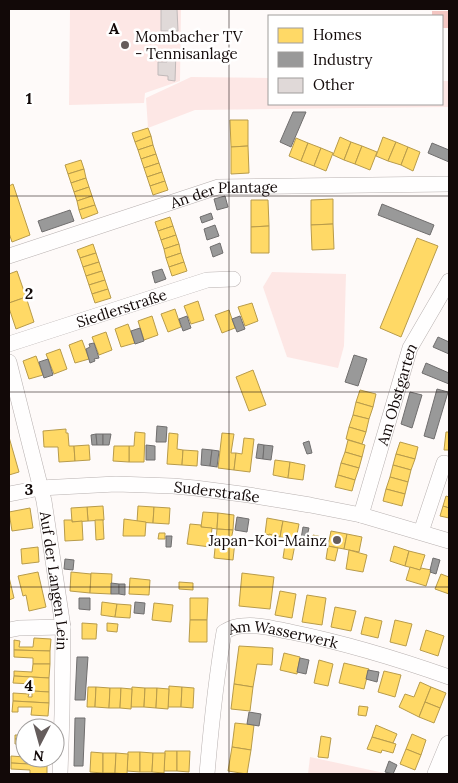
<svg xmlns="http://www.w3.org/2000/svg" width="458" height="783" viewBox="0 0 458 783" font-family="Lora,serif">
  <style>
    .green { fill: #fde7e5 }
    .water { fill: #f4c6c2 }
    .homes { fill: #ffd966; stroke: #b89b4a }
    .industry { fill: #999; stroke: #706e6e }
    .building { fill: #e0d9d8; stroke: #c0b9b9 }
    .lines { fill: none; stroke-linecap: round; stroke-linejoin: round }
    .minor-casing { stroke: #b8b1b0; stroke-width: 16 }
    .tertiary-casing { stroke: #b8b1b0; stroke-width: 20 }
    .minor { stroke: #fffefe; stroke-width: 15 }
    .tertiary { stroke: #fffefe; stroke-width: 19 }
    .grid { fill: none; stroke: #120908; stroke-width: 1; stroke-opacity: 0.55 }
    .poi-dot { fill: #655d5c; stroke: #fff; stroke-width: 2 }
    .labels { text-anchor: middle; dominant-baseline: central; stroke-width: 5; stroke-linejoin: round; paint-order: stroke }
    .poi-label { font-size: 15px; fill: #120908; stroke: #fff; text-anchor: start }
    .street-label { font-size: 15px; fill: #120908; stroke: #fff }
    .grid-label { font-size: 16px; text-anchor: middle; font-weight: bold; fill: #120908; stroke: #fff; stroke-width: 5; stroke-linejoin: round; paint-order: stroke }
  </style>
  <rect width="100%" height="100%" fill="#fefaf9"/>
  <g class="green">
    <path d="M70,9H181L180,81L145,93L144,103L69,105Z"/>
    <path d="M191,77L269,78V104H442V81H449V107L195,110L148,128L146,98Z"/>
    <path d="M272,272L346,274L344,346L338,368L287,357L263,287Z"/>
    <path d="M310,757L389,774H308Z"/>
  </g>
  <path class="water" d="M432,11H449V28H442V16H432Z"/>
  <g class="homes">
    <path d="M230,120H248V146L231,147Z"/>
    <path d="M148,128L151,136L135,142L132,133Z"/>
    <path d="M151,136L153,145L138,150L135,142Z"/>
    <path d="M340,137L351,142L344,160L333,155Z"/>
    <path d="M383,137L396,142L388,161L376,156Z"/>
    <path d="M296,138L308,143L301,161L289,156Z"/>
    <path d="M351,142L362,146L355,164L344,160Z"/>
    <path d="M396,142L408,147L401,165L388,161Z"/>
    <path d="M308,143L321,148L314,166L301,161Z"/>
    <path d="M153,145L156,154L141,159L138,150Z"/>
    <path d="M248,146L249,173L231,174V147Z"/>
    <path d="M362,146L377,152L370,170L355,164Z"/>
    <path d="M408,147L420,152L413,171L401,165Z"/>
    <path d="M321,148L333,153L326,171L314,166Z"/>
    <path d="M156,154L159,163L144,168L141,159Z"/>
    <path d="M81,160L84,169L68,174L65,165Z"/>
    <path d="M159,163L162,172L147,177L144,168Z"/>
    <path d="M84,169L86,178L71,183L68,174Z"/>
    <path d="M162,172L165,181L150,186L147,177Z"/>
    <path d="M86,178L89,187L74,192L71,183Z"/>
    <path d="M165,181L168,190L153,195L150,186Z"/>
    <path d="M13,184L30,235L12,242L9,233V186Z"/>
    <path d="M89,187L92,196L77,201L74,192Z"/>
    <path d="M92,196L95,205L79,210L77,201Z"/>
    <path d="M333,199V224L311,225V200Z"/>
    <path d="M251,200H268L269,226L251,227Z"/>
    <path d="M95,205L98,213L82,219L79,210Z"/>
    <path d="M170,217L173,226L158,231L155,222Z"/>
    <path d="M333,224L334,249L312,250L311,225Z"/>
    <path d="M173,226L176,235L161,240L158,231Z"/>
    <path d="M269,226V253H251V227Z"/>
    <path d="M176,235L179,244L164,249L161,240Z"/>
    <path d="M417,238L438,246L401,337L380,328Z"/>
    <path d="M93,244L96,253L80,258L77,250Z"/>
    <path d="M179,244L181,253L166,258L164,249Z"/>
    <path d="M96,253L99,262L83,267L80,258Z"/>
    <path d="M181,253L184,262L169,267L166,258Z"/>
    <path d="M99,262L102,271L86,276L83,267Z"/>
    <path d="M184,262L187,271L172,276L169,267Z"/>
    <path d="M17,271L26,297L9,303V274Z"/>
    <path d="M102,271L105,280L89,285L86,276Z"/>
    <path d="M105,280L108,289L92,294L89,285Z"/>
    <path d="M108,289L111,298L95,303L92,294Z"/>
    <path d="M26,297L34,322L16,329L9,308V303Z"/>
    <path d="M198,301L204,320L191,324L184,306Z"/>
    <path d="M252,303L258,321L245,326L238,307Z"/>
    <path d="M175,309L181,327L168,332L161,314Z"/>
    <path d="M229,310L235,328L222,333L215,315Z"/>
    <path d="M152,316L158,335L144,340L138,321Z"/>
    <path d="M128,324L135,343L121,347L115,329Z"/>
    <path d="M106,332L112,350L99,355L92,337Z"/>
    <path d="M82,340L89,359L75,363L69,345Z"/>
    <path d="M60,349L67,369L54,374L46,354Z"/>
    <path d="M36,356L43,375L29,379L23,361Z"/>
    <path d="M253,370L266,405L249,411L236,377Z"/>
    <path d="M360,390L376,394L373,407L356,402Z"/>
    <path d="M356,402L373,407L369,419L353,415Z"/>
    <path d="M353,415L369,419L366,432L349,427Z"/>
    <path d="M349,427L366,432L362,444L346,439Z"/>
    <path d="M66,429V433H68L69,446H74L75,461L59,462L58,447H44L43,431Z"/>
    <path d="M135,432L145,433L144,462H129V446H134Z"/>
    <path d="M446,432H449V450H444Z"/>
    <path d="M169,433L178,434L177,449L183,450L182,465L167,464Z"/>
    <path d="M222,433L234,434L231,453H236L234,470L218,468Z"/>
    <path d="M9,437L19,472L9,475Z"/>
    <path d="M244,438L254,439L250,472L234,470L236,453L242,454Z"/>
    <path d="M348,440L365,445L362,457L345,452Z"/>
    <path d="M400,442L418,447L415,459L396,454Z"/>
    <path d="M89,445L90,460L75,461L74,446Z"/>
    <path d="M114,446H129V462L113,461Z"/>
    <path d="M183,450L198,451L197,466L182,465Z"/>
    <path d="M345,452L362,457L359,468L341,463Z"/>
    <path d="M396,454L415,459L411,470L393,465Z"/>
    <path d="M275,460L290,462L288,478L273,475Z"/>
    <path d="M290,462L305,465L303,480L288,478Z"/>
    <path d="M341,463L359,468L355,480L338,475Z"/>
    <path d="M393,465L411,470L408,482L390,477Z"/>
    <path d="M338,475L355,480L352,491L335,487Z"/>
    <path d="M390,477L408,482L405,494L386,489Z"/>
    <path d="M386,489L405,494L402,506L383,501Z"/>
    <path d="M446,496L449,497V508L443,506Z"/>
    <path d="M103,506L104,520L88,521L87,507Z"/>
    <path d="M138,506L154,507L153,523L137,522Z"/>
    <path d="M443,506L449,508V518L440,516Z"/>
    <path d="M87,507L88,521L72,522L71,508Z"/>
    <path d="M154,507L170,508L169,524L153,523Z"/>
    <path d="M30,508L33,528L12,531L9,512Z"/>
    <path d="M203,512L218,513L217,529L201,527Z"/>
    <path d="M218,513L234,515L233,530L217,529Z"/>
    <path d="M267,518L283,521L280,537L265,534Z"/>
    <path d="M124,519L146,522L145,536H123Z"/>
    <path d="M64,520H72V522L82,521L83,540L65,541Z"/>
    <path d="M95,520H103L104,539L96,540Z"/>
    <path d="M283,521L299,524L292,560L283,558L286,538L280,537Z"/>
    <path d="M190,524L201,525V527L212,528L210,547L187,544Z"/>
    <path d="M217,529L233,530L231,540L235,541L233,560L214,558Z"/>
    <path d="M331,531L347,534L344,549L328,546Z"/>
    <path d="M159,533H165V539H158Z"/>
    <path d="M269,534L280,537L278,546L267,544Z"/>
    <path d="M347,534L362,537L359,552L344,549Z"/>
    <path d="M313,535L322,537L320,546L311,544Z"/>
    <path d="M328,546L338,548L335,561L326,559Z"/>
    <path d="M394,546L409,551L405,566L390,561Z"/>
    <path d="M38,547L39,562L22,564L21,549Z"/>
    <path d="M349,550L367,555L363,572L346,569Z"/>
    <path d="M409,551L425,555L420,570L405,566Z"/>
    <path d="M410,567L420,570L421,568L431,570L426,586L406,580Z"/>
    <path d="M38,572L46,607L29,611L26,595L23,596L18,576Z"/>
    <path d="M71,572L91,574L90,593L70,591Z"/>
    <path d="M91,573L112,574L111,594L90,593Z"/>
    <path d="M242,573L274,577L270,609L239,606Z"/>
    <path d="M441,574L449,577V594L435,589Z"/>
    <path d="M9,577L14,598L9,600Z"/>
    <path d="M130,578L150,580L149,595L129,594Z"/>
    <path d="M179,582L193,583V590L179,589Z"/>
    <path d="M280,591L296,594L292,618L275,615Z"/>
    <path d="M307,595L326,598L322,625L302,622Z"/>
    <path d="M190,598H208L207,620H190Z"/>
    <path d="M102,602L117,604L115,617L101,615Z"/>
    <path d="M154,603L173,605L171,622L152,620Z"/>
    <path d="M117,604L131,605L130,618L115,617Z"/>
    <path d="M335,607L356,611L351,631L331,627Z"/>
    <path d="M365,617L382,621L378,638L361,634Z"/>
    <path d="M190,620H207V642H189Z"/>
    <path d="M395,620L412,624L406,646L390,642Z"/>
    <path d="M82,623L97,624L96,639H82Z"/>
    <path d="M107,623L118,624L117,632L107,631Z"/>
    <path d="M426,630L444,636L438,656L420,650Z"/>
    <path d="M34,638L51,639L50,651L14,650V640L20,641L19,647H33Z"/>
    <path d="M239,646L273,648L272,665L257,664L253,687L234,684Z"/>
    <path d="M14,650L50,651V664H33V658L14,657Z"/>
    <path d="M284,653L300,657L297,674L280,670Z"/>
    <path d="M319,660L333,664L328,686L314,683Z"/>
    <path d="M344,663L369,669L364,689L339,683Z"/>
    <path d="M33,664H50L49,678L14,676V671L32,672Z"/>
    <path d="M384,671L401,675L395,697L378,692Z"/>
    <path d="M14,676L49,678V692L32,691V684L13,683Z"/>
    <path d="M420,682L431,687L419,717L399,707L405,694L414,697Z"/>
    <path d="M234,684L253,687L250,711L231,709Z"/>
    <path d="M169,686L182,687L181,707H168Z"/>
    <path d="M88,687H96L95,707H87Z"/>
    <path d="M96,687L110,688L109,708L95,707Z"/>
    <path d="M132,687L145,688L144,707H131Z"/>
    <path d="M182,687L194,688L193,708L181,707Z"/>
    <path d="M431,687L446,693L440,708L425,702Z"/>
    <path d="M110,688H121L120,708H109Z"/>
    <path d="M121,688L132,689L131,709L120,708Z"/>
    <path d="M145,688H157L156,708L144,707Z"/>
    <path d="M157,688L169,689L168,709L156,708Z"/>
    <path d="M32,691L49,692V703L13,701V693L29,694L28,697H32Z"/>
    <path d="M13,701L49,703L48,716L31,715L32,707H18V712H12Z"/>
    <path d="M425,702L440,708L434,723L419,717Z"/>
    <path d="M359,706L368,707L366,716L358,715Z"/>
    <path d="M235,723L254,725L251,750L232,747Z"/>
    <path d="M376,725L397,734L393,743L372,737Z"/>
    <path d="M31,726L49,727V728H31Z"/>
    <path d="M412,734L426,740L421,755L406,749Z"/>
    <path d="M15,735H25V740L15,739Z"/>
    <path d="M321,736L331,738L328,758L318,757Z"/>
    <path d="M372,737L396,744L393,753L382,750L381,753L367,749Z"/>
    <path d="M15,739L25,740V744H15Z"/>
    <path d="M232,747L251,750L247,774L228,771Z"/>
    <path d="M406,749L421,755L415,770L400,764Z"/>
    <path d="M165,751H177V771H164Z"/>
    <path d="M177,751H190L189,772L177,771Z"/>
    <path d="M91,752L103,753V773L90,772Z"/>
    <path d="M128,752H140V772L127,771Z"/>
    <path d="M140,752L153,753L152,772H140Z"/>
    <path d="M103,753H116L115,773H103Z"/>
    <path d="M116,753L128,754L127,774L115,773Z"/>
    <path d="M153,753H165L164,773L152,772Z"/>
    <path d="M11,756L25,757V758H48L47,765L11,763Z"/>
    <path d="M11,763L47,765V774H30V770L11,769Z"/>
  </g>
  <g class="industry">
    <path d="M293,112H306L291,147L280,142Z"/>
    <path d="M432,143L449,150V162L428,153Z"/>
    <path d="M225,196L228,207L217,210L214,199Z"/>
    <path d="M382,204L434,225L430,235L378,215Z"/>
    <path d="M70,210L74,221L42,232L38,221Z"/>
    <path d="M211,213L213,219L202,223L200,217Z"/>
    <path d="M215,225L219,236L207,240L204,229Z"/>
    <path d="M220,243L223,253L213,257L210,247Z"/>
    <path d="M162,269L166,279L155,283L152,272Z"/>
    <path d="M187,316L191,328L183,331L179,319Z"/>
    <path d="M240,316L245,329L237,332L232,319Z"/>
    <path d="M140,328L144,341L135,344L131,331Z"/>
    <path d="M438,337L449,342V354L433,347Z"/>
    <path d="M94,343L99,358L94,359L95,361L90,363L86,349L90,347L89,344Z"/>
    <path d="M354,355L367,359L358,386L345,382Z"/>
    <path d="M48,359L53,375L44,378L39,362Z"/>
    <path d="M426,363L449,373V384L422,373Z"/>
    <path d="M437,389L448,392L434,439L424,436Z"/>
    <path d="M410,392L422,395L412,428L401,424Z"/>
    <path d="M157,426L167,427L166,442H156Z"/>
    <path d="M96,434L97,445H92L91,435Z"/>
    <path d="M96,434H103V445H97Z"/>
    <path d="M103,434H111L109,445H103Z"/>
    <path d="M309,441L312,453L307,454L303,443Z"/>
    <path d="M258,444L264,445L263,459L256,458Z"/>
    <path d="M146,445L155,446V460H146Z"/>
    <path d="M264,445L273,446L271,460L263,459Z"/>
    <path d="M202,449L212,450L210,466L201,465Z"/>
    <path d="M212,450L219,451L217,467L210,466Z"/>
    <path d="M237,517L249,519L247,532L235,530Z"/>
    <path d="M303,527L309,528L306,540L301,539Z"/>
    <path d="M166,536H172L171,547H166Z"/>
    <path d="M433,558L440,560L436,574L430,572L431,570H430Z"/>
    <path d="M65,559L74,560L73,570L64,569Z"/>
    <path d="M111,583L119,584V594H111Z"/>
    <path d="M119,584H125V595L119,594Z"/>
    <path d="M79,598H90V610L79,609Z"/>
    <path d="M135,602L145,603L144,614L134,613Z"/>
    <path d="M77,657H88L85,700H75Z"/>
    <path d="M300,658L309,660L306,674L297,672Z"/>
    <path d="M368,670L379,672L377,682L366,679Z"/>
    <path d="M249,712L261,714L259,726L247,724Z"/>
    <path d="M75,718H85L83,766H74Z"/>
    <path d="M389,761L397,765L393,774L385,772Z"/>
  </g>
  <g class="building">
    <path d="M161,9H177L178,31H161Z"/>
    <path d="M167,51H176L175,81L168,80V76L158,75V62H167Z"/>
  </g>
  <g class="lines">
    <defs>
      <g id="minor">
        <path id="s1" d="M9,256L218,187L449,184"/>
        <path id="s2" d="M9,344L207,280L233,279"/>
        <path id="s3" d="M9,362L44,501L63,627L62,714L60,774"/>
        <path id="s4" d="M9,494L40,488L116,484L173,486L195,488L249,495L310,505L361,515L449,541"/>
        <path id="s5" d="M361,515L410,348L449,281"/>
        <path d="M421,532L444,463L449,465"/>
        <path d="M9,630L19,628L63,627"/>
        <path id="s6" d="M207,774C211,727 216,679 224,632C229,629 235,626 242,626C258,624 275,629 291,632C345,643 398,659 449,677"/>
      </g>
      <path id="tertiary" d="M437,774L449,745"/>
    </defs>
    <use href="#minor" class="minor-casing"/>
    <use href="#tertiary" class="tertiary-casing"/>
    <use href="#minor" class="minor"/>
    <use href="#tertiary" class="tertiary"/>
  </g>
  <path class="grid" d="M229,9V774M9,196H449M9,392H449M9,587H449"/>
  <g class="poi-dot">
    <circle cx="125" cy="45" r="5"/>
    <circle cx="337" cy="540" r="5"/>
  </g>
  <g class="labels">
    <g class="poi-label">
      <text x="135" y="36">Mombacher TV<tspan x="135" dy="17">- Tennisanlage</tspan></text>
      <text x="327" y="540" text-anchor="end">Japan-Koi-Mainz</text>
    </g>
    <g class="street-label">
      <text stroke="none"><textPath href="#s1" startOffset="225">An der Plantage</textPath></text>
      <text stroke="none"><textPath href="#s2" startOffset="118">Siedlerstraße</textPath></text>
      <text stroke="none"><textPath href="#s5" startOffset="126">Am Obstgarten</textPath></text>
      <text stroke="none"><textPath href="#s4" startOffset="209">Suderstraße</textPath></text>
      <text stroke="none"><textPath href="#s3" startOffset="224">Auf der Langen Lein</textPath></text>
      <text stroke="none"><textPath href="#s6" startOffset="204">Am Wasserwerk</textPath></text>
    </g>
  </g>
  <g class="grid-label">
    <text x="114" y="34">A</text>
    <text x="29" y="104">1</text>
    <text x="29" y="299">2</text>
    <text x="29" y="495">3</text>
    <text x="29" y="691">4</text>
  </g>
  <rect width="458" height="783" fill="none" stroke="#120908" stroke-width="20"/>
  <rect x="268" y="15" width="175" height="90" fill="#ffffff" stroke="#a09d9c"/>
  <rect x="278" y="28" width="25" height="15" fill="#ffd966" stroke="#a09d9c"/>
  <text x="313" y="40" font-size="15" fill="#120908">Homes</text>
  <rect x="278" y="52" width="25" height="15" fill="#999999" stroke="#a09d9c"/>
  <text x="313" y="65" font-size="15" fill="#120908">Industry</text>
  <rect x="278" y="78" width="25" height="15" fill="#e0d9d8" stroke="#a09d9c"/>
  <text x="313" y="90" font-size="15" fill="#120908">Other</text>
  <g transform="translate(40 743) rotate(186)"><circle r="24" fill="#ffffff" stroke="#a09d9c"/>
  <path d="M0-4L9 19L0 12L-9 19Z" fill="#655d5c"/>
  <text y="-8" font-size="14" font-weight="bold" text-anchor="middle" fill="#120908">N</text>
  </g>
</svg>
